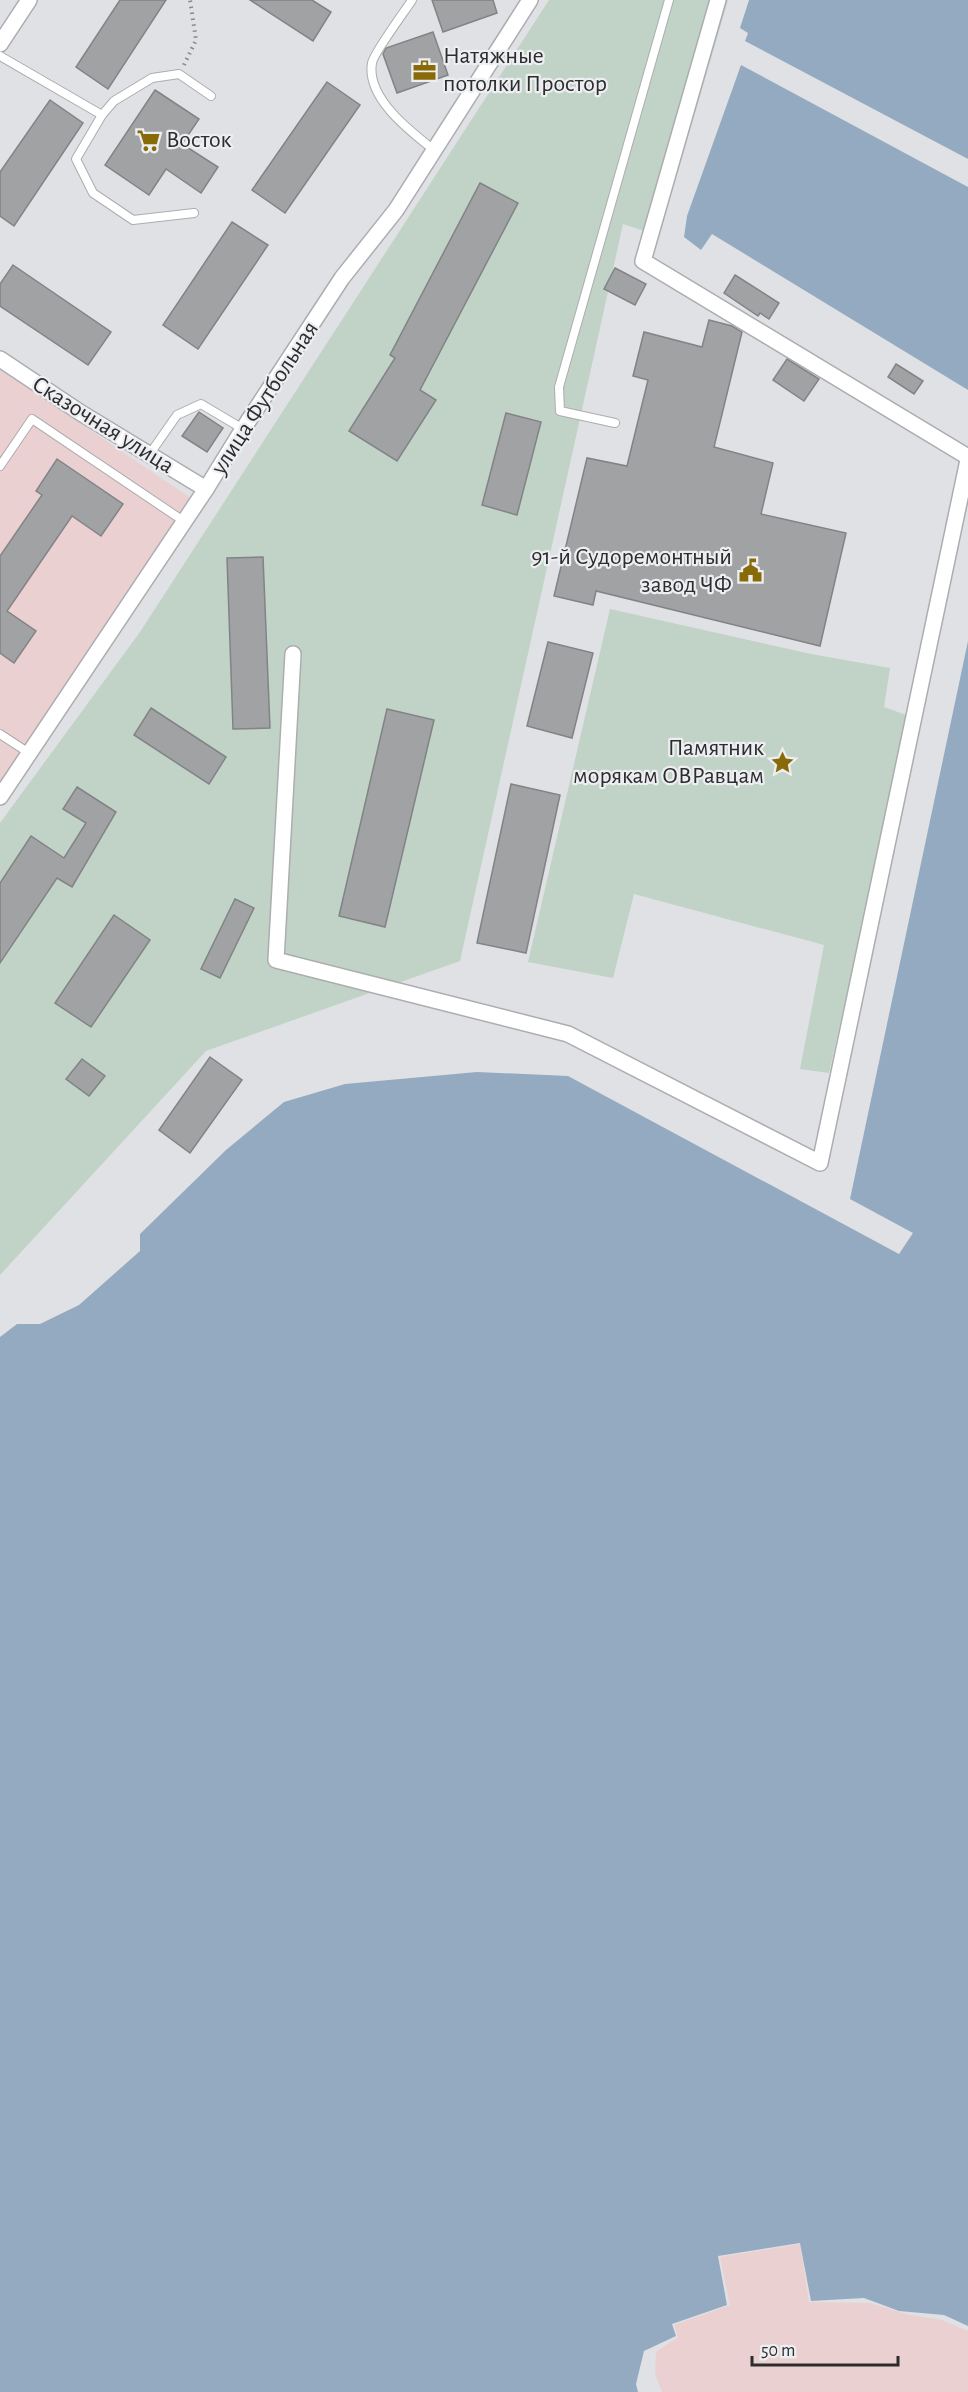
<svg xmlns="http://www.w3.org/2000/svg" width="968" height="2392" viewBox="0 0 968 2392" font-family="'Alegreya Sans',sans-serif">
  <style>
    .education { fill: #ebd0d1 }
    .green { fill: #c0d3c6 }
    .water { fill: #94aac1 }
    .building { fill: #a1a2a4; stroke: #828386; stroke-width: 1.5 }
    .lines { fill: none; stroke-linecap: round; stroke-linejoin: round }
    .service-casing { stroke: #acadb0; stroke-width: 10 }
    .minor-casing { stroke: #acadb0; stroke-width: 18 }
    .path { stroke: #88898b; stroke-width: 4; stroke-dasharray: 1.5 4.5; stroke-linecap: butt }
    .service { stroke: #fff; stroke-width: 8 }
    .minor { stroke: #fff; stroke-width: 15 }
    .labels { text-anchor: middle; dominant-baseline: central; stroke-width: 4.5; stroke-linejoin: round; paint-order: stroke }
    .poi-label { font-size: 24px; fill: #2d2d2e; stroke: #edeef1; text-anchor: start }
    .street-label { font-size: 24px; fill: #2d2d2e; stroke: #edeef1 }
  </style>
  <rect width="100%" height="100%" fill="#e0e1e4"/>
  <g class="education">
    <path d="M0,369L198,503L0,803Z"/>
    <path d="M800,2244L809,2302L870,2303L906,2314L942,2320L968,2331V2392H662L655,2374L656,2352L678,2337L674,2325L730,2305L720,2257Z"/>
  </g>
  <g class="green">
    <path d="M549,0H728L659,236L623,224L460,961L206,1051L0,1275V823L140,632Z"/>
    <path d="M610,609L811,654L890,668L884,707L909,716L829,1073L800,1069L824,945L634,894L613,978L528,962Z"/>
  </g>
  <g class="water">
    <path d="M749,0H968V159L745,41L748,33L740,28Z"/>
    <path d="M741,65L968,187V390L712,234L701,250L684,237L687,216Z"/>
    <path d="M968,641V2326L944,2315L899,2311L864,2298L811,2301L800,2243L718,2256L727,2305L672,2324L676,2336L644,2351L636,2384L638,2392H0V1337L17,1324H40L79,1305L140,1251V1234L226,1150L284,1102L345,1084L477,1072L568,1076L899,1254L913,1233L850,1199Z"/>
  </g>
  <g class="building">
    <path d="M120,0H166L108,89L76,67Z"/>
    <path d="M250,0H312L331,12L313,41Z"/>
    <path d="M432,0H493L497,13L443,32Z"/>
    <path d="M433,32L448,75L397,93L383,54L386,48Z"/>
    <path d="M327,82L360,105L285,213L252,190Z"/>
    <path d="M155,90L199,119L182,144L218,167L201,193L166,169L149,195L105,165Z"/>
    <path d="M50,100L83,123L14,226L0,216V172Z"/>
    <path d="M480,183L518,203L420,390L436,400L397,461L349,431L395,358L390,355Z"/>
    <path d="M232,222L268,245L198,349L163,325Z"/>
    <path d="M13,265L111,332L88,365L0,306V284Z"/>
    <path d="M615,268L646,284L635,305L604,289Z"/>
    <path d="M735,275L779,303L769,319L760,313L758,316L724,293Z"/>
    <path d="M709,320L732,326L742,332L714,447L773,463L761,514L846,533L820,646L596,591L593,605L554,596L587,458L627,466L648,380L633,376L644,332L702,347Z"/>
    <path d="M787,359L819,379L804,401L773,380Z"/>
    <path d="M896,364L923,381L914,394L888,377Z"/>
    <path d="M199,412L223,428L207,452L182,436Z"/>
    <path d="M506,413L541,422L517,515L482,505Z"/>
    <path d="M57,459L123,504L101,536L72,516L7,611L36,631L14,663L0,653V556L42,495L36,491Z"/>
    <path d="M263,557L270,728L233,729L227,558Z"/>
    <path d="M548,642L593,653L572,738L527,726Z"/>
    <path d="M151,708L226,757L209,784L134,735Z"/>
    <path d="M387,709L434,720L385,927L339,916Z"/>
    <path d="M511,784L560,795L526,953L477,943Z"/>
    <path d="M77,787L116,812L72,887L57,878L0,963V883L31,836L64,858L86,823L63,809Z"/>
    <path d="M235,899L254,908L220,978L201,969Z"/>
    <path d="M114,915L150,940L91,1027L55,1003Z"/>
    <path d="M210,1057L242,1080L190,1153L159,1130Z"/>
    <path d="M82,1059L105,1076L89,1096L66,1079Z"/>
  </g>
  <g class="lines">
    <defs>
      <g id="service">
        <path d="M412,0C405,11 373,54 372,63C366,98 410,131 434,150"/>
        <path d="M0,56L102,115L114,101L152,78L179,74L211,96"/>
        <path d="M102,115L76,159L93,193L133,220L194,213"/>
        <path d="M615,423L560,411L559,387L669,0"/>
        <path d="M149,455L177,415L201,404L243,429"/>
        <path d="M0,466L32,419L185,522"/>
        <path d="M0,734L29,753"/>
      </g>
      <g id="minor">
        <path d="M718,0L643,261L968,457"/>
        <path d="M0,44L29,0"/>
        <path d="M0,359L81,413L206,489"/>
        <path d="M293,654L276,960L568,1034L820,1163L968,460"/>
        <path d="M0,797L206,489L243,429L342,278L396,210L530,0"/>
      </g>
    </defs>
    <use href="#service" class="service-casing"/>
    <use href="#minor" class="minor-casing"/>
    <path class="path" d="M184,65L196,40L190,0"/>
    <use href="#service" class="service"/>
    <use href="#minor" class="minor"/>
  </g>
  <defs>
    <symbol id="office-bare" viewBox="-9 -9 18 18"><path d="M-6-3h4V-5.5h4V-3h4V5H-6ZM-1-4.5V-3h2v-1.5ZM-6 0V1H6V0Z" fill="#896a08" stroke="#edeef1" stroke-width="2.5" paint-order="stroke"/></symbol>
    <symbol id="supermarket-bare" viewBox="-9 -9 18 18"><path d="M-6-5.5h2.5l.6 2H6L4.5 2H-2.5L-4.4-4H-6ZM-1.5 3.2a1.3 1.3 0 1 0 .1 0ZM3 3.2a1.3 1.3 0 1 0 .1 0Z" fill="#896a08" stroke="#edeef1" stroke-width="2.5" paint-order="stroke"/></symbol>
    <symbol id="civic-bare" viewBox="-9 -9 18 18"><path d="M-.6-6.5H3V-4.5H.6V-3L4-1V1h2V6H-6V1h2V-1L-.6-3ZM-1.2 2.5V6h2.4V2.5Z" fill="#896a08" stroke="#edeef1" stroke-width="2.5" paint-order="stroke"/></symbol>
    <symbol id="sight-bare" viewBox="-9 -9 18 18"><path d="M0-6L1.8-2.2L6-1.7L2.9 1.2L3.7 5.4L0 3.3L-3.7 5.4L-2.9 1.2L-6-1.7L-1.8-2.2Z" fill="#896a08" stroke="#edeef1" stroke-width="2.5" paint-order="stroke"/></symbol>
  </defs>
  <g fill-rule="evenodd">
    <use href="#office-bare" x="408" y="54" width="33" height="33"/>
    <use href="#supermarket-bare" x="132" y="124" width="33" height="33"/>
    <use href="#civic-bare" x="734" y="554" width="33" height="33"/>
    <use href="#sight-bare" x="766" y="746" width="33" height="33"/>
  </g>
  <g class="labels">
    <g class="poi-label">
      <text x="443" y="56">Натяжные<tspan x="443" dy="28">потолки Простор</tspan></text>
      <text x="166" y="140">Восток</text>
      <text x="732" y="557" text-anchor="end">91-й Судоремонтный<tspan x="732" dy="28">завод ЧФ</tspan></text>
      <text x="764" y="748" text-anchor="end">Памятник<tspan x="764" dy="28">морякам ОВРавцам</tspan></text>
    </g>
    <g class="street-label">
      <text transform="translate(265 398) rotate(-57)">улица Футбольная</text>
      <text transform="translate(103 425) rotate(32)">Сказочная улица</text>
    </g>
  </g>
  <path d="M752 2356v9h146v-9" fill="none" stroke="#2d2d2e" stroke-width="3"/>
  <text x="761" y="2356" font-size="18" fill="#2d2d2e" stroke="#edeef1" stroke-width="4.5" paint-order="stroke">50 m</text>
</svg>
